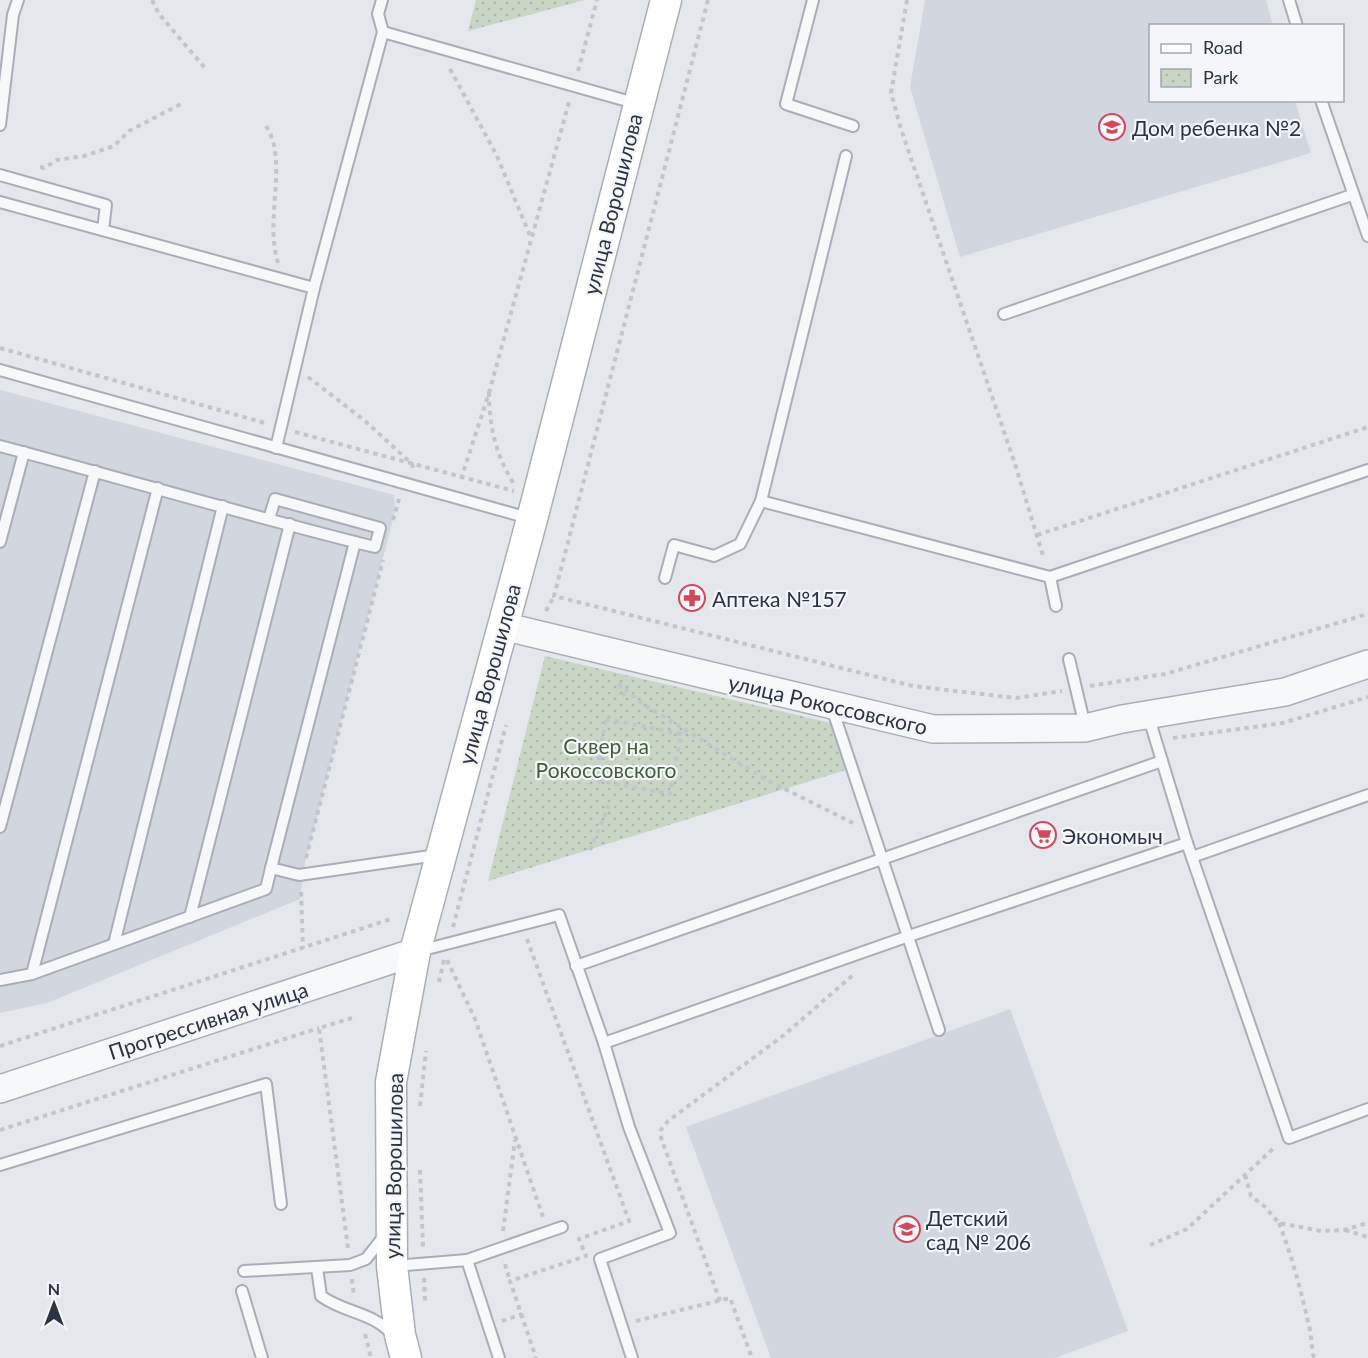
<svg xmlns="http://www.w3.org/2000/svg" width="1368" height="1358" viewBox="0 0 1368 1358" font-family="Lato,sans-serif">
  <style>
    .built { fill: #d2d6de }
    .park { fill: url(#park-dots) }
    .lines { fill: none; stroke-linecap: round; stroke-linejoin: round }
    .service-casing { stroke: #a9aeb7; stroke-width: 14 }
    .tertiary-casing { stroke: #a9aeb7; stroke-width: 30 }
    .secondary-casing { stroke: #a9aeb7; stroke-width: 33 }
    .path { stroke: #c2c5cb; stroke-width: 4; stroke-dasharray: 4.5 4.5; stroke-linecap: butt }
    .service { stroke: #f7f8fa; stroke-width: 10 }
    .tertiary { stroke: #f7f8fa; stroke-width: 27 }
    .secondary { stroke: #fff; stroke-width: 30 }
    .labels { text-anchor: middle; dominant-baseline: central; stroke-width: 4.5; stroke-linejoin: round; paint-order: stroke }
    .poi-label { font-size: 21px; fill: #2b3445; stroke: #f4f6f9; text-anchor: start }
    .street-label { font-size: 21px; fill: #2b3445; stroke: #f4f6f9 }
    .park-label { font-size: 21px; fill: #3f6138; stroke: #f4f6f9 }
  </style>
  <defs>
    <pattern id="park-dots" width="8" height="8" patternUnits="userSpaceOnUse" patternTransform="scale(1.5)"><rect width="8" height="8" fill="#c9d6c5"/><path d="M2 2h.1M6 6h.1" fill="none" stroke="#adb8ab" stroke-width="1.8" stroke-linecap="round"/></pattern>
  </defs>
  <rect width="100%" height="100%" fill="#e4e7ec"/>
  <g class="built">
    <path d="M925,0H1266L1273,25L1150,26V100L1295,101L1311,153L960,257L910,87Z"/>
    <path d="M0,390L394,495L395,511L305,863L300,899L47,1003L0,1013Z"/>
    <path d="M1010,1009L1128,1331L1055,1358H771L686,1127Z"/>
  </g>
  <g class="park">
    <path d="M476,0H585L468,31Z"/>
    <path d="M545,656L831,723L846,770L488,881Z"/>
  </g>
  <g class="lines">
    <defs>
      <g id="service">
        <path d="M813,0L786,104L853,126"/>
        <path d="M1289,0L1297,26"/>
        <path d="M383,32L638,104"/>
        <path d="M1321,100L1368,236"/>
        <path d="M0,125L13,15L18,0"/>
        <path d="M0,175L106,205L103,230"/>
        <path d="M0,202L314,288"/>
        <path d="M1004,314L1352,195"/>
        <path d="M0,370L532,519"/>
        <path d="M0,446C125,479 249,516 375,547L380,528L275,499L269,519"/>
        <path d="M276,448L314,288L383,32L378,14L382,0"/>
        <path d="M761,501L1050,577L1368,470"/>
        <path d="M0,542L24,452"/>
        <path d="M1050,577L1056,606"/>
        <path d="M665,578L674,545L714,556L740,544L761,501L846,156"/>
        <path d="M1069,659L1085,726"/>
        <path d="M832,708L939,1030"/>
        <path d="M0,827L95,471"/>
        <path d="M1187,843L1289,1138L1368,1109"/>
        <path d="M1192,857L1368,795"/>
        <path d="M271,868L355,542"/>
        <path d="M190,917L290,524"/>
        <path d="M114,944L223,506"/>
        <path d="M419,951L559,915L604,1043L629,1127L670,1233L600,1259L632,1358"/>
        <path d="M576,966L1162,761"/>
        <path d="M32,974L158,488"/>
        <path d="M0,980L32,974L266,889L271,868L299,875L437,855"/>
        <path d="M604,1043L906,937L1187,843L1148,715"/>
        <path d="M0,1165L266,1084L281,1204"/>
        <path d="M467,1260L562,1227"/>
        <path d="M394,1266L467,1260L499,1358"/>
        <path d="M317,1268L321,1296C346,1314 372,1311 394,1336"/>
        <path d="M244,1271L350,1265L366,1259L384,1236"/>
        <path d="M242,1291L262,1358"/>
      </g>
      <g id="tertiary">
        <path d="M502,626L933,729L1085,728L1122,719L1285,692L1368,664"/>
        <path d="M0,1089L415,952"/>
      </g>
      <path id="secondary" d="M406,1358L400,1335L392,1266L391,1082L415,952L532,519L666,0"/>
    </defs>
    <use href="#service" class="service-casing"/>
    <use href="#tertiary" class="tertiary-casing"/>
    <use href="#secondary" class="secondary-casing"/>
    <g class="path">
      <path d="M152,0L159,14L205,68"/>
      <path d="M708,0L554,596L913,686L1016,698L1062,691"/>
      <path d="M907,0L891,93L901,129L1015,464L1044,559"/>
      <path d="M450,69L497,156L531,238"/>
      <path d="M578,71L597,0"/>
      <path d="M266,126C289,161 264,218 278,263"/>
      <path d="M40,167L44,168L57,160L84,156L114,146L129,131L181,104"/>
      <path d="M0,348L265,423"/>
      <path d="M308,377L364,420L412,464L413,468"/>
      <path d="M489,393L569,102"/>
      <path d="M295,432L514,491"/>
      <path d="M461,479L489,393C489,426 496,456 514,484"/>
      <path d="M393,520L399,499"/>
      <path d="M1037,535L1368,427"/>
      <path d="M546,611L554,596"/>
      <path d="M618,683L643,704L765,779L853,823"/>
      <path d="M619,684L626,700"/>
      <path d="M1090,686L1165,674L1368,614"/>
      <path d="M606,719L681,734L670,794L595,780Z"/>
      <path d="M1173,738L1283,723L1368,697"/>
      <path d="M590,850L609,805"/>
      <path d="M306,858L383,560"/>
      <path d="M301,892L303,948"/>
      <path d="M453,927L506,725"/>
      <path d="M527,939L629,1221L579,1239L586,1256L510,1281L536,1358"/>
      <path d="M447,960L475,1019L543,1217"/>
      <path d="M439,982L444,960"/>
      <path d="M0,1046L391,919"/>
      <path d="M420,1106L426,1051"/>
      <path d="M0,1130L319,1028"/>
      <path d="M420,1170L423,1247"/>
      <path d="M1245,1175L1251,1196L1264,1206L1279,1223L1321,1231L1344,1230L1368,1223"/>
      <path d="M1279,1223C1292,1256 1301,1291 1309,1326C1312,1337 1311,1347 1314,1358"/>
      <path d="M1345,1230L1368,1237"/>
      <path d="M503,1231L515,1140"/>
      <path d="M1150,1245L1187,1229L1276,1146"/>
      <path d="M348,1248L319,1028L352,1018"/>
      <path d="M505,1264L510,1281"/>
      <path d="M424,1278L425,1301"/>
      <path d="M352,1279L354,1296"/>
      <path d="M720,1301L661,1138V1130L668,1121L784,1035L853,975"/>
      <path d="M502,1321L522,1314"/>
      <path d="M636,1321L730,1298L752,1358"/>
      <path d="M365,1334L371,1358"/>
    </g>
    <use href="#service" class="service"/>
    <use href="#tertiary" class="tertiary"/>
    <use href="#secondary" class="secondary"/>
  </g>
  <defs>
    <symbol id="school-ring" viewBox="-11 -11 22 22"><circle r="9.5" fill="#f4f6f9" stroke="#d1495b" stroke-width="1.5"/><path d="M0-5L7-2L0 1L-7-2ZM-4 1L0 2.5L4 1V4Q0 6-4 4Z" fill="#d1495b"/></symbol>
    <symbol id="pharmacy-ring" viewBox="-11 -11 22 22"><circle r="9.5" fill="#f4f6f9" stroke="#d1495b" stroke-width="1.5"/><path d="M-2-6h4v4h4v4h-4v4h-4v-4h-4v-4h4Z" fill="#d1495b"/></symbol>
    <symbol id="supermarket-ring" viewBox="-11 -11 22 22"><circle r="9.5" fill="#f4f6f9" stroke="#d1495b" stroke-width="1.5"/><path d="M-6-5.5h2.5l.6 2H6L4.5 2H-2.5L-4.4-4H-6ZM-1.5 3.2a1.3 1.3 0 1 0 .1 0ZM3 3.2a1.3 1.3 0 1 0 .1 0Z" fill="#d1495b"/></symbol>
  </defs>
  <g fill-rule="evenodd">
    <use href="#school-ring" x="1097" y="112" width="30" height="30"/>
    <use href="#pharmacy-ring" x="677" y="583" width="30" height="30"/>
    <use href="#supermarket-ring" x="1028" y="820" width="30" height="30"/>
    <use href="#school-ring" x="892" y="1214" width="30" height="30"/>
  </g>
  <g class="labels">
    <g class="poi-label">
      <text x="1132" y="127">Дом ребенка №2</text>
      <text x="712" y="598">Аптека №157</text>
      <text x="1062" y="835">Экономыч</text>
      <text x="926" y="1217">Детский<tspan x="926" dy="24">сад № 206</tspan></text>
    </g>
    <g class="street-label">
      <text transform="translate(612 204) rotate(-76)">улица Ворошилова</text>
      <text transform="translate(489 674) rotate(-75)">улица Ворошилова</text>
      <text transform="translate(828 704) rotate(13)">улица Рокоссовского</text>
      <text transform="translate(208 1020) rotate(-18)">Прогрессивная улица</text>
      <text transform="translate(393 1166) rotate(-89)">улица Ворошилова</text>
    </g>
    <g class="park-label">
      <text x="606" y="745">Сквер на<tspan x="606" dy="24">Рокоссовского</tspan></text>
    </g>
  </g>
  <rect x="1149" y="24" width="195" height="78" fill="#f4f6f9" stroke="#a4a8b1" stroke-width="1.5"/>
  <rect x="1161" y="44" width="30" height="9" fill="#ffffff" stroke="#a4a8b1" stroke-width="1.5"/>
  <text x="1203" y="54" font-size="18" fill="#2b3445">Road</text>
  <rect x="1161" y="69" width="30" height="18" fill="url(#park-dots)" stroke="#a4a8b1" stroke-width="1.5"/>
  <text x="1203" y="84" font-size="18" fill="#2b3445">Park</text>
  <g transform="translate(54 1304)" stroke="#f4f6f9" stroke-width="4.5" paint-order="stroke">
  <path d="M0-4.5L10 22L0 15L-10 22Z" fill="#2b3445"/>
  <text y="-9" font-size="16" font-weight="bold" text-anchor="middle" fill="#2b3445">N</text>
  </g>
</svg>
